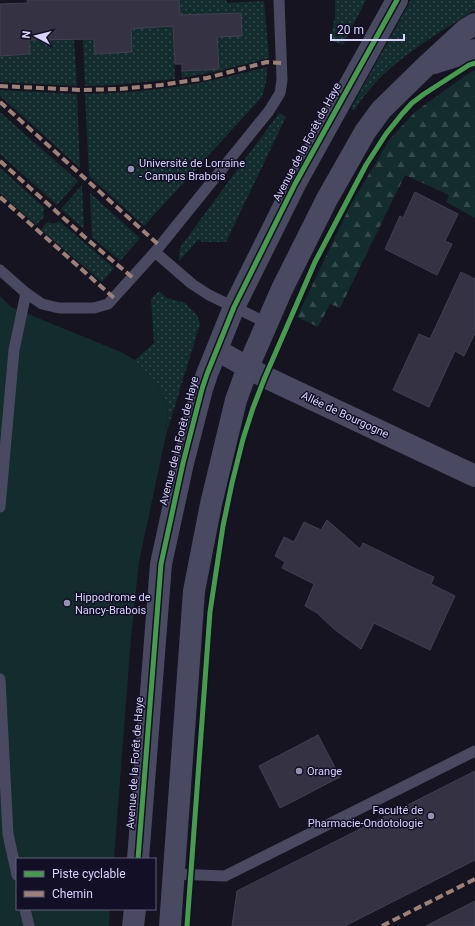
<svg xmlns="http://www.w3.org/2000/svg" width="475" height="926" viewBox="0 0 475 926" font-family="Roboto,sans-serif">
  <style>
    .grass { fill: url(#grass-dots) }
    .forest { fill: url(#forest-firs) }
    .pitch { fill: #132c2d }
    .building { fill: #343243; stroke: #433f54 }
    .lines { fill: none; stroke-linecap: round; stroke-linejoin: round }
    .service { stroke: #4a4962; stroke-width: 11 }
    .minor { stroke: #4a4962; stroke-width: 22 }
    .tertiary { stroke: #4a4962; stroke-width: 22 }
    .quiet { stroke: #9e8076; stroke-width: 4; stroke-dasharray: 8 4; stroke-linecap: butt }
    .cycleway-casing { stroke: #130f26; stroke-width: 8 }
    .cycleway { stroke: #469c4c; stroke-width: 5 }
    .poi-dot { fill: #9591b1; stroke: #130f26; stroke-width: 1.5 }
    .labels { text-anchor: middle; dominant-baseline: central; stroke-width: 3; stroke-linejoin: round; paint-order: stroke }
    .street-label { font-size: 11px; fill: #d9d4ff; stroke: #130f26 }
    .poi-label { font-size: 11px; fill: #d9d4ff; stroke: #130f26; text-anchor: start }
  </style>
  <defs>
    <pattern id="grass-dots" width="8" height="8" patternUnits="userSpaceOnUse"><rect width="8" height="8" fill="#132c2d"/><path d="M2 2h.1M6 6h.1" fill="none" stroke="#354a4c" stroke-width="1.8" stroke-linecap="round"/></pattern>
    <pattern id="forest-firs" width="22" height="20" patternUnits="userSpaceOnUse"><rect width="22" height="20" fill="#132c2d"/><path d="M5 1l3.5 6h-7zM16 11l3.5 6h-7z" fill="#354a4c"/></pattern>
  </defs>
  <rect width="100%" height="100%" fill="#161421"/>
  <g class="grass">
    <path d="M81,0H92L95,54L132,52L131,29L166,27L173,20L175,79L115,85L85,86Z"/>
    <path d="M179,0H226L227,3L264,1L269,58L219,71L182,78L181,70L219,69L218,47L181,48L180,30L242,36L241,13L204,14L180,23Z"/>
    <path d="M335,0H366L343,45L330,40L335,17Z"/>
    <path d="M411,0H475V10C431,38 382,65 354,111L351,108Z"/>
    <path d="M72,8L77,86L0,82V56L30,54L29,34L49,40H61V27Z"/>
    <path d="M267,67C267,79 266,87 261,98L144,226L89,176L85,94C103,93 122,93 140,91C183,88 225,78 267,67Z"/>
    <path d="M0,90L77,94L80,168L0,96Z"/>
    <path d="M0,112L78,181L57,205L0,154Z"/>
    <path d="M279,113L286,117L226,242H202L199,239L179,261V252L181,246Z"/>
    <path d="M0,168L45,208L43,211L44,217L36,225L0,193Z"/>
    <path d="M82,185L84,229L61,209Z"/>
    <path d="M90,193L140,238L120,261L92,237Z"/>
    <path d="M59,221L114,268L102,282L41,230L47,222C52,224 55,224 59,221Z"/>
    <path d="M159,291L167,298L185,303L197,315L200,324L166,435L168,408L158,384L135,360L154,343L151,299Z"/>
  </g>
  <path class="forest" d="M475,70V218L446,202L449,195L405,175L340,308L330,304L318,327L297,317L351,204L390,139L415,112L463,77Z"/>
  <path class="pitch" d="M0,296L11,307L121,352L135,360L158,384L168,408L166,435L139,562L131,638L114,859H17V909H110L109,926H0Z"/>
  <g class="building">
    <path d="M27,0H179L180,15L241,13L242,36L217,37L219,69L182,71V64H175L173,26L131,29L132,52L95,54L94,39L29,40L30,54L0,56V4L28,3Z"/>
    <path d="M415,192L458,214L445,241L452,244L437,275L385,249L400,216L403,218Z"/>
    <path d="M461,272L475,279V333L464,356L455,351L429,407L393,390L419,334L430,339Z"/>
    <path d="M327,520L360,549L363,543L416,569L434,577L431,584L455,596L430,650L374,623L361,649L334,629L317,613L305,606L314,584L282,568L285,562L275,556L284,537L294,542L304,522L321,530Z"/>
    <path d="M318,735L340,777L280,808L259,766Z"/>
    <path d="M475,771V860L345,926H232L237,891Z"/>
    <path d="M475,901V926H426Z"/>
  </g>
  <g class="lines">
    <g class="service">
      <path d="M0,270L26,293L42,304L59,308H94L108,304L155,252"/>
      <path d="M267,323L209,295L192,284L155,252L269,111L280,93L282,80L279,0"/>
      <path d="M0,507L14,350L26,293"/>
      <path d="M0,679L8,834L17,875"/>
      <path d="M174,874L225,876L475,751"/>
      <path d="M25,909L29,926"/>
    </g>
    <path class="minor" d="M217,350L263,376L475,476"/>
    <g class="tertiary">
      <path d="M434,63L475,50"/>
      <path d="M138,859L161,564L183,463L202,389L207,374L234,307L295,184L397,0"/>
      <path d="M133,926L135,909"/>
      <path d="M170,926L194,591L211,504L236,400L248,367L282,289L327,199L365,132L381,110L426,66L465,30L475,24"/>
    </g>
    <g class="quiet">
      <path d="M0,86L81,90L120,89L161,85L207,78L267,62L282,63"/>
      <path d="M0,102L160,246"/>
      <path d="M0,161L88,240L133,278"/>
      <path d="M0,197L114,298"/>
      <path d="M382,926L475,879"/>
    </g>
    <defs>
      <g id="cycleway">
        <path d="M138,859L161,564L183,463L202,389L207,374L234,307L295,184L397,0"/>
        <path d="M187,926L210,612L223,526L232,483L243,439L253,408L265,377L315,262L366,165L386,134L402,114L412,103L424,94L469,65L475,63"/>
      </g>
    </defs>
    <use href="#cycleway" class="cycleway-casing"/>
    <use href="#cycleway" class="cycleway"/>
  </g>
  <g class="poi-dot">
    <circle cx="131" cy="169" r="4"/>
    <circle cx="67" cy="603" r="4"/>
    <circle cx="299" cy="771" r="4"/>
    <circle cx="431" cy="816" r="4"/>
  </g>
  <g class="labels">
    <g class="street-label">
      <text transform="translate(307 142) rotate(-62)">Avenue de la Forêt de Haye</text>
      <text transform="translate(345 415) rotate(25)">Allée de Bourgogne</text>
      <text transform="translate(179 441) rotate(-76)">Avenue de la Forêt de Haye</text>
      <text transform="translate(135 763) rotate(-86)">Avenue de la Forêt de Haye</text>
    </g>
    <g class="poi-label">
      <text x="139" y="163">Université de Lorraine<tspan x="139" dy="13">- Campus Brabois</tspan></text>
      <text x="75" y="597">Hippodrome de<tspan x="75" dy="13">Nancy-Brabois</tspan></text>
      <text x="307" y="771">Orange</text>
      <text x="423" y="810" text-anchor="end">Faculté de<tspan x="423" dy="13">Pharmacie-Ondotologie</tspan></text>
    </g>
  </g>
  <rect x="16" y="858" width="140" height="52" fill="#130f26" stroke="#625e7d"/>
  <rect x="24" y="871" width="20" height="6" fill="#469c4c" stroke="#625e7d"/>
  <text x="52" y="878" font-size="12" fill="#d9d4ff">Piste cyclable</text>
  <rect x="24" y="891" width="20" height="6" fill="#9e8076" stroke="#625e7d"/>
  <text x="52" y="898" font-size="12" fill="#d9d4ff">Chemin</text>
  <g transform="translate(36 36) rotate(277)" stroke="#130f26" stroke-width="3" paint-order="stroke">
  <path d="M0-3L7 15L0 10L-7 15Z" fill="#d9d4ff"/>
  <text y="-6" font-size="11" font-weight="bold" text-anchor="middle" fill="#d9d4ff">N</text>
  </g>
  <path d="M331 34v6h73v-6" fill="none" stroke="#d9d4ff" stroke-width="2"/>
  <text x="337" y="34" font-size="12" fill="#d9d4ff" stroke="#130f26" stroke-width="3" paint-order="stroke">20 m</text>
</svg>
